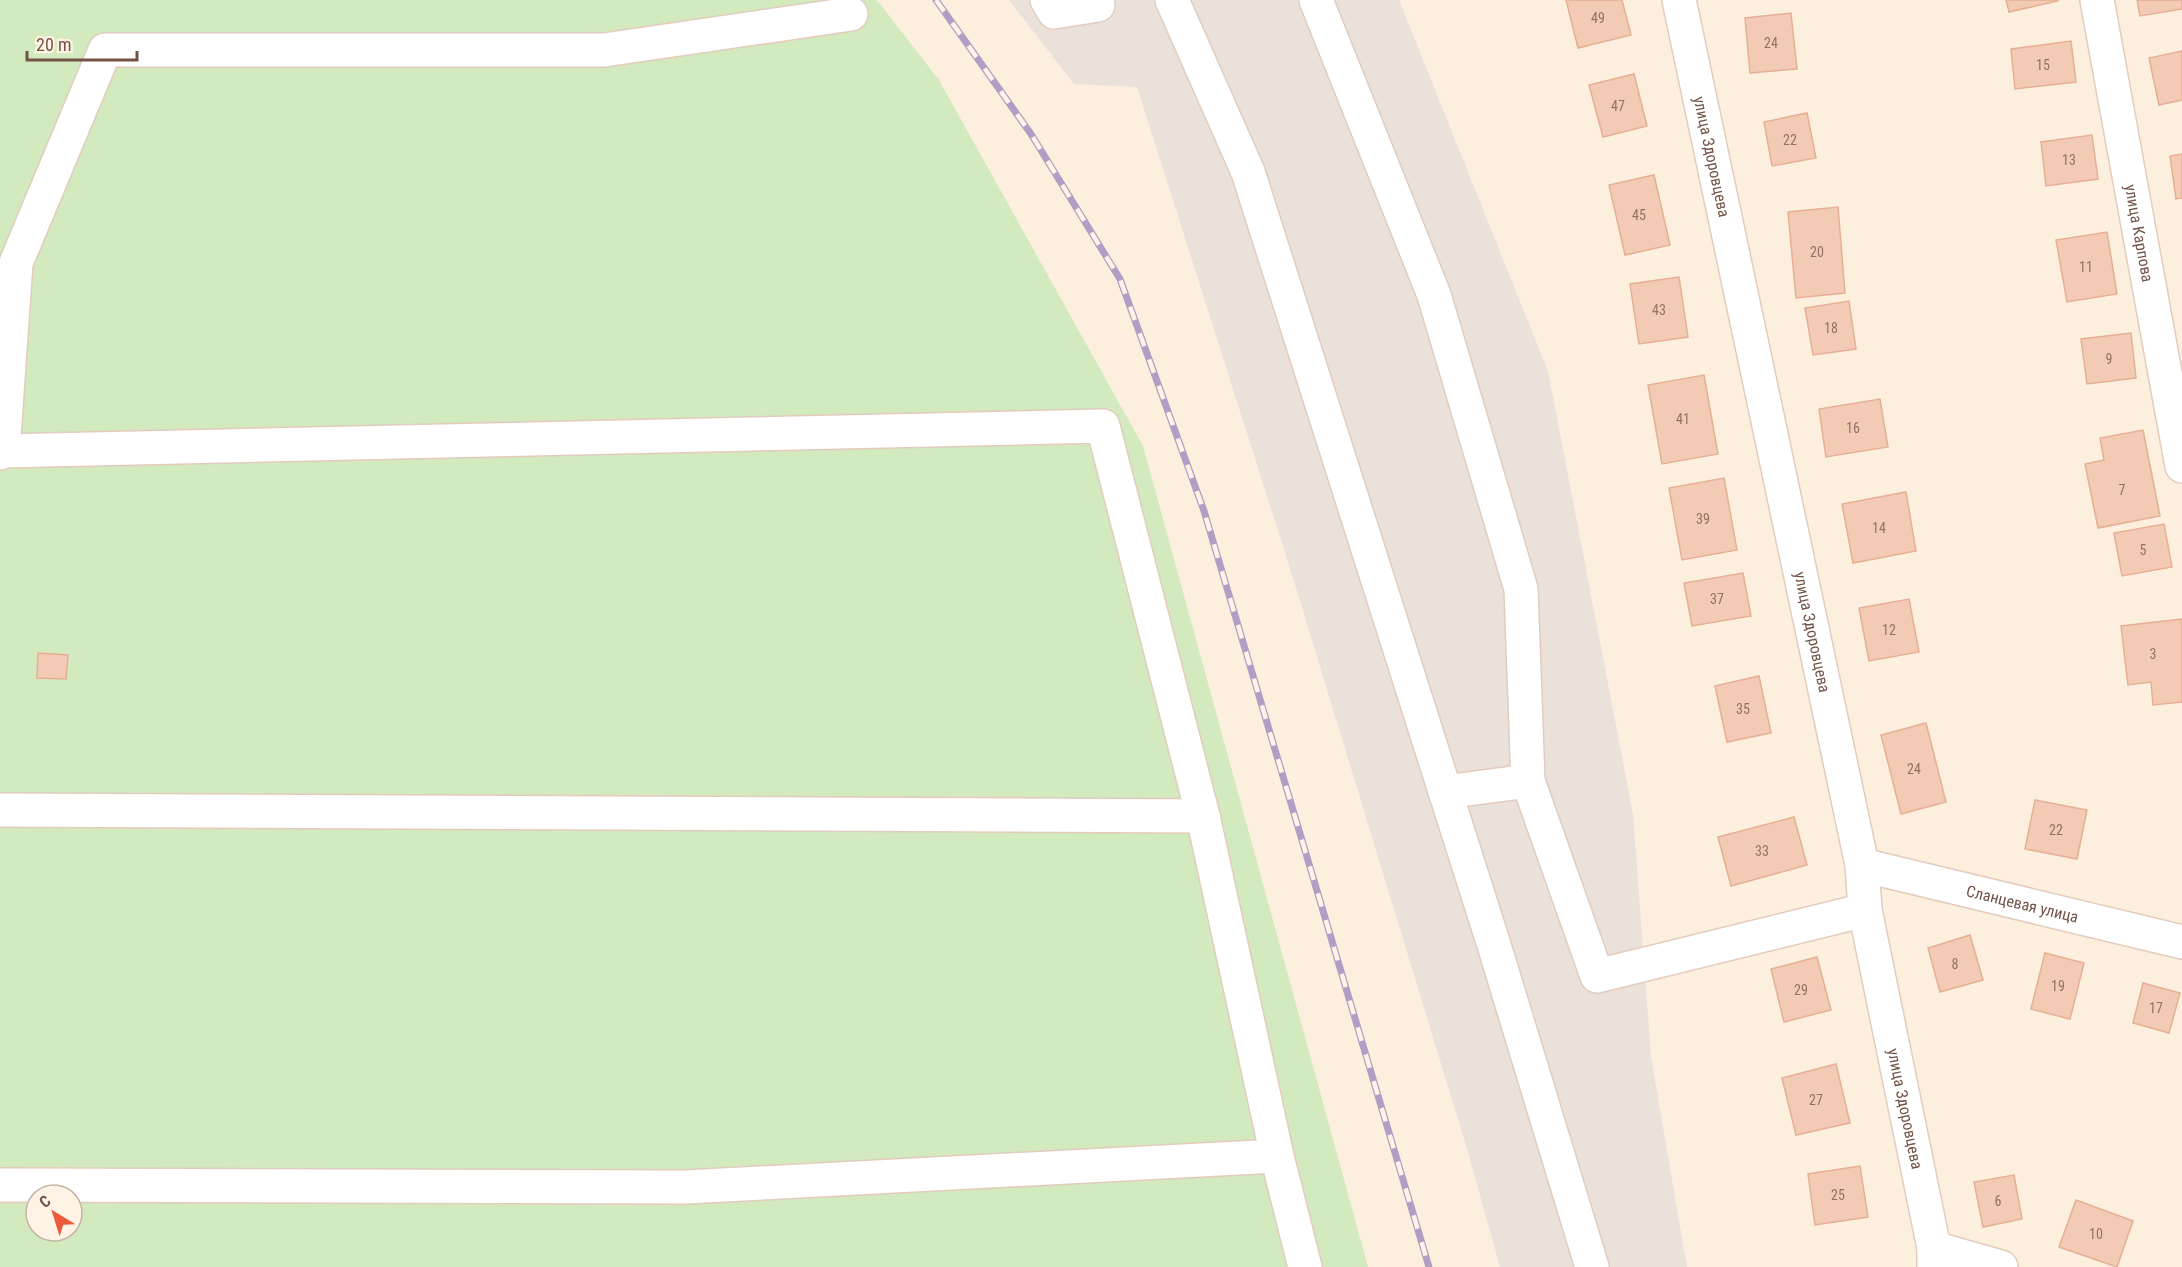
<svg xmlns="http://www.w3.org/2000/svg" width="2182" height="1267" viewBox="0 0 2182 1267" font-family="'Roboto Condensed',sans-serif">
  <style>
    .industrial { fill: #eae1da }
    .green { fill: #d2eabd; fill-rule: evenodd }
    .building { fill: #f3cab4; stroke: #e6af94; stroke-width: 1.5 }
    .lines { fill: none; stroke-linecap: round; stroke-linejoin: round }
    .minor-casing { stroke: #e3ccbd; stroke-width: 36 }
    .minor { stroke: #fff; stroke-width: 33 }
    .rail-casing { stroke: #b19ec5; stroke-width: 7 }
    .rail { stroke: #fff3e5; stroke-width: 4.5; stroke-dasharray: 14; stroke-linecap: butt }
    .labels { text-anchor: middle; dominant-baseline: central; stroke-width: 4.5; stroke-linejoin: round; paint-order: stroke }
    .number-label { font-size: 14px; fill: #937162 }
    .street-label { font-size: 16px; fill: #735346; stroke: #fff3e5 }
  </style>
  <rect width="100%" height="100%" fill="#fdefde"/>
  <path class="industrial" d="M1009,0H1399L1548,371L1633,814L1651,1057L1687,1267H1500L1467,1149L1293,578L1137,87L1074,84Z"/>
  <path class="green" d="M0,0H877L939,80L1143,446L1368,1267H0ZM36,1195H72V1231H36Z"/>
  <g class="building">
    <path d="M1566,0H1622L1631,35L1578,48Z"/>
    <path d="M2006,0H2058V1L2009,12Z"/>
    <path d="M2137,0H2182V9L2140,16Z"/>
    <path d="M1791,13L1797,69L1750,73L1745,18Z"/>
    <path d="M2071,41L2076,82L2015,89L2011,49Z"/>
    <path d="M2182,51V100L2159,105L2149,58Z"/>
    <path d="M1634,74L1647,126L1603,137L1589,85Z"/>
    <path d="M1807,113L1816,158L1772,166L1764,122Z"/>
    <path d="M2092,135L2098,179L2046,186L2041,142Z"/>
    <path d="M2182,154V198L2176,199L2170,156Z"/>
    <path d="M1654,175L1670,245L1625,255L1609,185Z"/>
    <path d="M1838,207L1845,293L1796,298L1788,212Z"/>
    <path d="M2107,232L2117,294L2067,302L2056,240Z"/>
    <path d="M1679,277L1688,337L1639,344L1630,284Z"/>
    <path d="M1849,301L1856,349L1813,355L1805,308Z"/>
    <path d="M2131,333L2136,378L2087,384L2081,339Z"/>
    <path d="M1704,375L1718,454L1662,464L1648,385Z"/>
    <path d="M1880,399L1888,447L1826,457L1819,409Z"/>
    <path d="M2143,430L2160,516L2098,528L2085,464L2104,460L2100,438Z"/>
    <path d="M1724,478L1737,550L1682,560L1669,488Z"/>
    <path d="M1906,492L1916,551L1853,563L1842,504Z"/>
    <path d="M2164,524L2172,567L2122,576L2114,533Z"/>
    <path d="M1743,573L1751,616L1692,626L1684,583Z"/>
    <path d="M1909,599L1919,652L1869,661L1859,608Z"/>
    <path d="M2182,619V702L2153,705L2151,682L2128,685L2121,626Z"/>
    <path d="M38,653L68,655L66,679L37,678Z"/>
    <path d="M1759,676L1771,733L1727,742L1715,686Z"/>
    <path d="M1926,723L1946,802L1901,814L1881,735Z"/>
    <path d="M2035,800L2087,810L2077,859L2025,849Z"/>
    <path d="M1794,817L1807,865L1731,886L1718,837Z"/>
    <path d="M1970,935L1983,980L1940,992L1928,948Z"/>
    <path d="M2045,953L2084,963L2070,1019L2031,1009Z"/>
    <path d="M1817,957L1831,1010L1784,1022L1771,969Z"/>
    <path d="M2143,983L2180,993L2169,1033L2133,1023Z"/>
    <path d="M1836,1064L1850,1123L1796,1135L1782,1078Z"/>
    <path d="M1860,1166L1868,1217L1815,1225L1808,1174Z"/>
    <path d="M2014,1175L2022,1219L1983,1227L1974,1182Z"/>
    <path d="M2076,1200L2133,1221L2117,1267L2059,1247Z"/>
  </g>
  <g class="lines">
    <defs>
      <g id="minor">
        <path d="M1047,0L1054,12L1098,5"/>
        <path d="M1172,0L1248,172L1494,945L1592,1267"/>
        <path d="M1316,0L1434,295L1521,589L1528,781L1445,792"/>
        <path id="s1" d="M1679,0L1862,865L1865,910L1934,1248V1267"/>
        <path id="s2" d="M2097,0L2182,466"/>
        <path d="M0,448L3,451L1103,426L1203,816L1277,1156L1305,1267"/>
        <path d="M0,453L3,451L16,263L105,50H604L851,14"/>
        <path d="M1528,781L1597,976L1865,910"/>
        <path d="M0,810L1203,816"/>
        <path id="s3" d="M1862,865L2182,942"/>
        <path d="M0,1185L685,1187L1277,1156"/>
        <path d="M1934,1248L2001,1267"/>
      </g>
    </defs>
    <use href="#minor" class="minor-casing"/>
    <use href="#minor" class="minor"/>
    <defs>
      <path id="rail" d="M936,0L1031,134L1120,279L1204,511L1429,1267"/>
    </defs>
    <use href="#rail" class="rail-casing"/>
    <use href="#rail" class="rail"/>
  </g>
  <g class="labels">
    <g class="number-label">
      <text x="1598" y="18">49</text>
      <text x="1771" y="43">24</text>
      <text x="2043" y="65">15</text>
      <text x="1618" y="106">47</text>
      <text x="1790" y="140">22</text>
      <text x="2069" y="160">13</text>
      <text x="1639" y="215">45</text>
      <text x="1817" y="252">20</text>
      <text x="2086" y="267">11</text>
      <text x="1659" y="310">43</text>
      <text x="1831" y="328">18</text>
      <text x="2109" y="359">9</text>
      <text x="1683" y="419">41</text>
      <text x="1853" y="428">16</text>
      <text x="2122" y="490">7</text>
      <text x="1703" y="519">39</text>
      <text x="1879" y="528">14</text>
      <text x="2143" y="550">5</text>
      <text x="1717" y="599">37</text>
      <text x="1889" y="630">12</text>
      <text x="2153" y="654">3</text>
      <text x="1743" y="709">35</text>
      <text x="1914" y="769">24</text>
      <text x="2056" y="830">22</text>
      <text x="1762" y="851">33</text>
      <text x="1955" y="964">8</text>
      <text x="2058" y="986">19</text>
      <text x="1801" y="990">29</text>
      <text x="2156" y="1008">17</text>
      <text x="1816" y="1100">27</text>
      <text x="1838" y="1195">25</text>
      <text x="1998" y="1201">6</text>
      <text x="2096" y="1234">10</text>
    </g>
    <g class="street-label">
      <text stroke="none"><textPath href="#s1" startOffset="160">улица Здоровцева</textPath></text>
      <text stroke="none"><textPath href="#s2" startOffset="237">улица Карпова</textPath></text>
      <text stroke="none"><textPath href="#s1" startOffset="646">улица Здоровцева</textPath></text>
      <text stroke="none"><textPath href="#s3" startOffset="165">Сланцевая улица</textPath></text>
      <text stroke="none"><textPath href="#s1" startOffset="1132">улица Здоровцева</textPath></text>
    </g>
  </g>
  <g transform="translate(54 1213) rotate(322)"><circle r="28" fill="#fff3e5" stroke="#c7b3a5" stroke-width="1.5"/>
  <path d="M0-4.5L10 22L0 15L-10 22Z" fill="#ec5a3d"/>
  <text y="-9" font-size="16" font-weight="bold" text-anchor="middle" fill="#735346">С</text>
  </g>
  <path d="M27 51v9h110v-9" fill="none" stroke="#735346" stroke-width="3"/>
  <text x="36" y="51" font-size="18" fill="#735346" stroke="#fff3e5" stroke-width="4.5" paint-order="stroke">20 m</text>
</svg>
